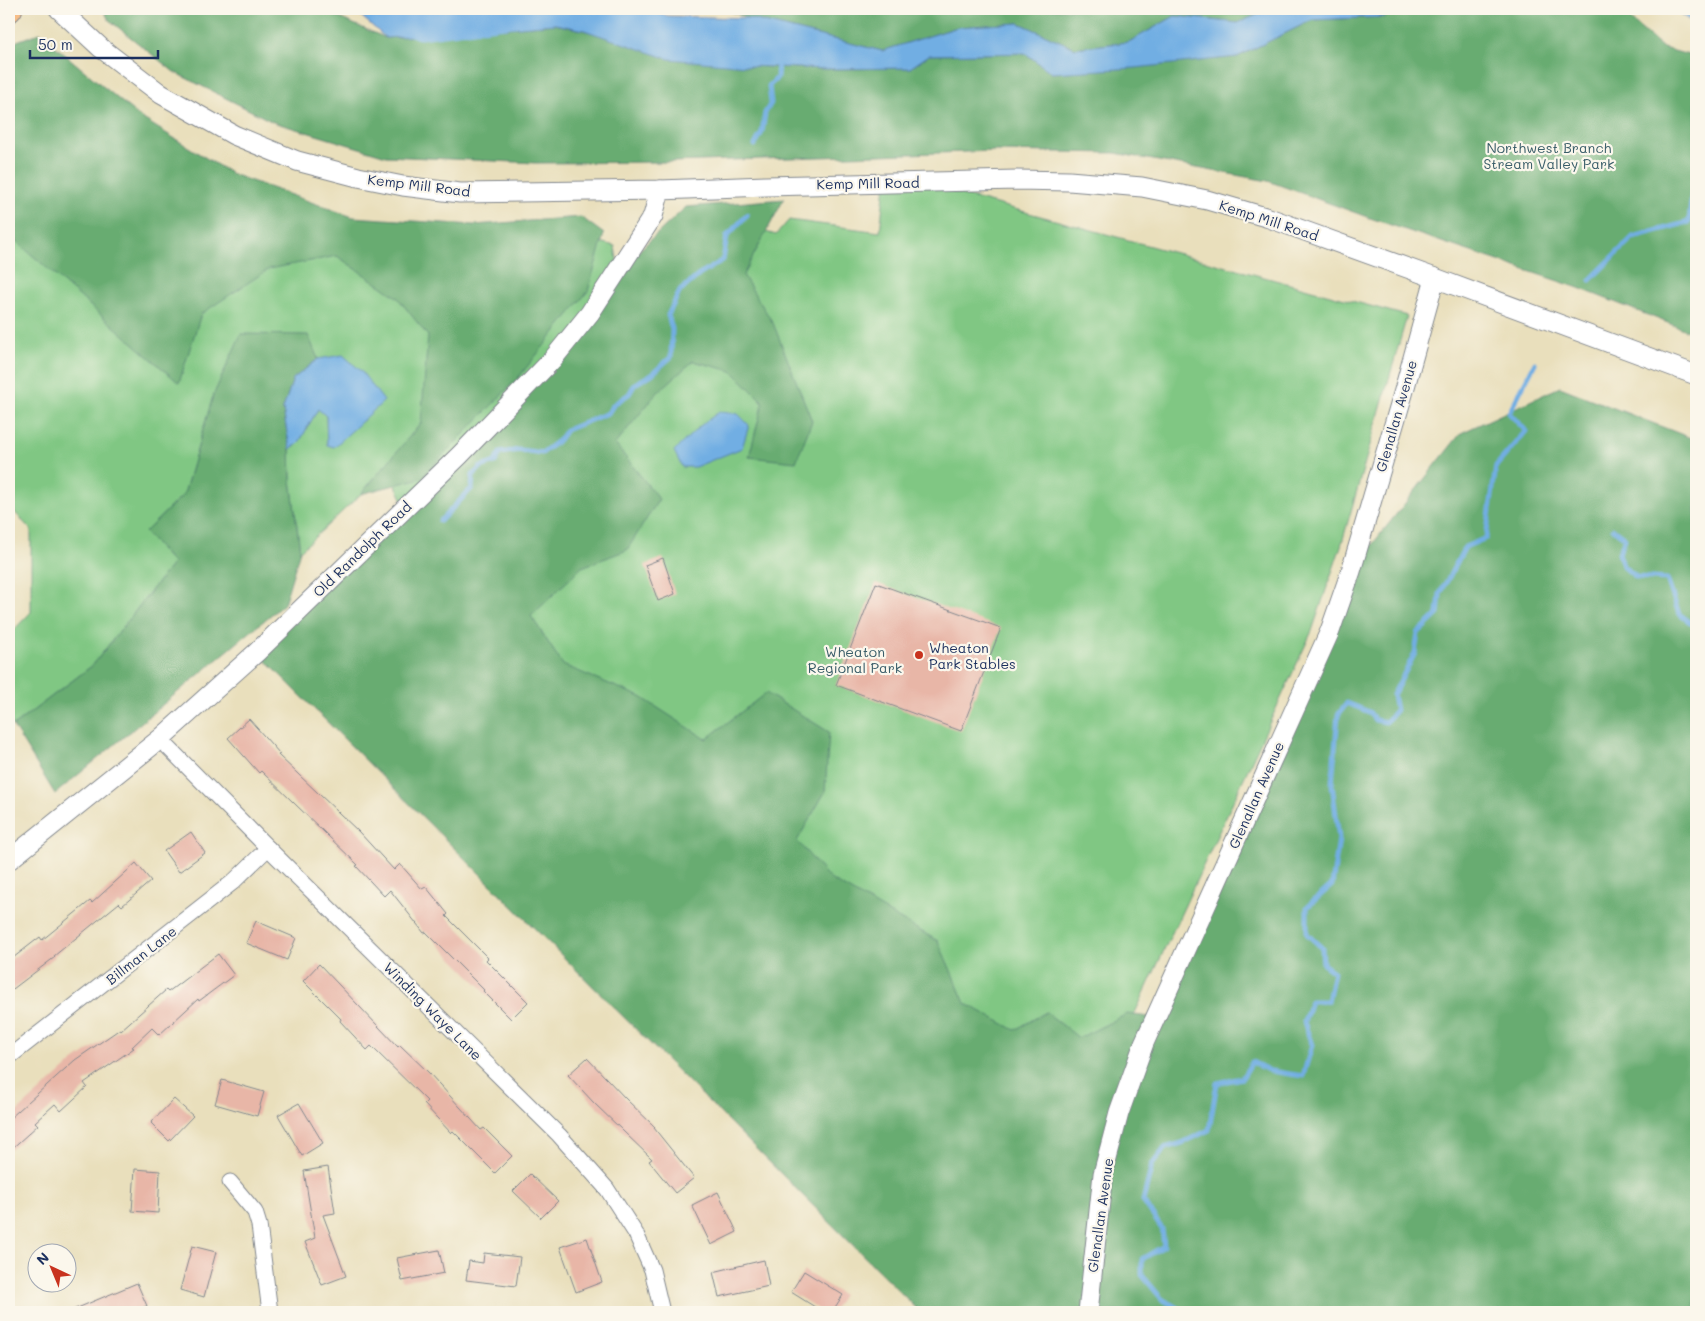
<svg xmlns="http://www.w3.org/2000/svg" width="1705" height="1321" viewBox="0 0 1705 1321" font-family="Mali,sans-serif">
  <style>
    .green { fill: #80c783; stroke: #4e7b70 }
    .forest { fill: #68ac71; stroke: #426e68 }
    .water { fill: #71aee3; stroke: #466ea0 }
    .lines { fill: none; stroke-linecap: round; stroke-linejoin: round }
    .stream { stroke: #71aee3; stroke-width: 5 }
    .river { stroke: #71aee3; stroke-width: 31 }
    .building { fill: #e8b6a7 }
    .minor-casing { stroke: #82878d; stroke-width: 17 }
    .tertiary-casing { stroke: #82878d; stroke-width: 21 }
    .primary-casing { stroke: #82878d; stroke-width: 26 }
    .minor { stroke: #fff; stroke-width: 15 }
    .tertiary { stroke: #fff; stroke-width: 19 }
    .primary { stroke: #f7be87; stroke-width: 24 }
    .poi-dot { fill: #c8321e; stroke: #fbf7ec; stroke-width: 2 }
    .labels { text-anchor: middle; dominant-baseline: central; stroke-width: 4.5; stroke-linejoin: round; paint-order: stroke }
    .park-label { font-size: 14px; fill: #395d69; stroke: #fbf7ec }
    .street-label { font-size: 14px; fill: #1b2f5e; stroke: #fbf7ec }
    .poi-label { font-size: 14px; fill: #1b2f5e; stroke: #fbf7ec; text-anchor: start }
  </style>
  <rect width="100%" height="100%" fill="#fbf7ec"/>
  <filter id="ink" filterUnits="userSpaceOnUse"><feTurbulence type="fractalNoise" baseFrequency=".02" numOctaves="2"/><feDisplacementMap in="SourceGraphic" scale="10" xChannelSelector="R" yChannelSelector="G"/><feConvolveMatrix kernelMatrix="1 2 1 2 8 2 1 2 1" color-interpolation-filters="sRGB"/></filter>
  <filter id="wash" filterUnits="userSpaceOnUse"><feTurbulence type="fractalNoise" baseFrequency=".0096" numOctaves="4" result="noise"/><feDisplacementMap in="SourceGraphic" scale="20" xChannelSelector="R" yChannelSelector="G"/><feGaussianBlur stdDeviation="1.12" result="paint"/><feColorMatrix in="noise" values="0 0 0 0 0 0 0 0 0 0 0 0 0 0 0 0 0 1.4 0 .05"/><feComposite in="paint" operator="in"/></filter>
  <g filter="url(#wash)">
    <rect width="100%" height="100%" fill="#e9dfbc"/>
    <g class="green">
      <path d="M9,61L268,213L580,237L615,246L619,273L560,355L405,505L386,464L361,494L300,551L291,480L290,449L298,444L318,409L326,415L327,444L365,419L287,366L203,430L184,494L145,532L173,563L93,665L13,726L9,720V635L31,612V530L9,506Z"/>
      <path d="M886,174L1407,316L1341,546L1312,631L1116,1054L1060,1312L278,653L710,215L776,235L789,220L880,232Z"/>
    </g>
    <g class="forest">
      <path d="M103,9H325L335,16L386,38L555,24L747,66L828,69L910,68L929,55L1025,53L1052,73L1237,57L1312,20L1384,17L1403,9H1618L1663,48L1696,57V334L1576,287L1370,218L1268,181L1115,153L996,151L672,162L536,163L386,156L273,122L174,72L109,20Z"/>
      <path d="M723,9H1271L1238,23L1175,16L1129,42L1075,48L1019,23L958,27L882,51L748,18Z"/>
      <path d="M39,33L140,117L232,174L353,217L474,225L581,217L604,234L588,291L518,378L421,478L361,494L421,423L428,336L397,297L337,256L269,269L201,314L179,383L9,235V50L17,41Z"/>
      <path d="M784,199L743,275L773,323L812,421L796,462L749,457L763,402L732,371L693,361L657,393L615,444L659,499L627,550L582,567L531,616L563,665L641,697L706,739L766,693L829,732L825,792L797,841L830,879L938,941L965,1003L1015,1030L1046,1012L1079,1038L1127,1014L1157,1018L1351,571L1461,433L1560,387L1696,440V1312H914L916,1308L257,652L552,360L618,270L686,207Z"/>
      <path d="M241,334L308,335L318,359L293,379L283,409L290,449L291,480L300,551L284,604L55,794L13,726L93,665L173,563L145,532L184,494L213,396Z"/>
    </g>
    <g class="water">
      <path d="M353,9H415L512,21L543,9H647L668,16L748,18L882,51L958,27L1019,23L1075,48L1129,42L1175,16L1238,23L1271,9H1403L1384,17L1312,20L1237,57L1135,68L1052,73L1025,53L929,55L910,68L828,69L747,66L669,59L584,30L555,24L386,38Z"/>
      <path d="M1673,9H1696V25Z"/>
      <path d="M343,355L361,371L384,401L334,447L327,445L326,416L318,409L298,444L290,449L283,409L293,379L318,359Z"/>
      <path d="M719,412L738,414L749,425L742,448L695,467H682L674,451L700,426Z"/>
    </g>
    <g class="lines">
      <g class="stream">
        <path d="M755,145L762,132L765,113L771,103L769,86L777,78L778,62"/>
        <path d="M1590,280L1633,237L1689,222L1692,193L1696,192"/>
        <path d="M440,521L472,488L473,475L481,467L495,462L500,453L520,450L542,453L559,440L566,430L608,413L614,404L629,394L635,384L652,374L671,357L672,329L668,315L680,291L699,275L723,260L727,236L747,215"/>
        <path d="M1613,529L1625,538L1619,553L1623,566L1636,577L1667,579L1679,614L1694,625H1696"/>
        <path d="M1184,1312L1162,1299L1142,1275V1259L1164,1246L1162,1229L1143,1201L1152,1165L1165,1148L1182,1143L1209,1130L1217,1083L1242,1078L1252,1062L1270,1071L1303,1076L1312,1045L1304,1022L1311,1001H1328L1334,972L1323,964L1322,948L1307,934V907L1332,885L1339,839L1332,784L1338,715L1347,703L1369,712L1375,720L1386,722L1396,710L1393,695L1415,653L1418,633L1438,614L1440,594L1465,547L1486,538L1496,466L1526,431L1509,413L1535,363"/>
      </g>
      <path class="river" d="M385,9L421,24L534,9"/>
    </g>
    <g id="blocks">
      <g class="building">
        <path d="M663,558L675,594L658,601L645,565Z"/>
        <path d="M876,583L1001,628L961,731L836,685Z"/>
        <path d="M249,719L280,754L278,755L359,832L394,870L400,864L422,889L426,887L448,914L446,916L488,958L486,960L528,1002L511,1019L483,991L484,990L426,932L424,933L390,890L384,896L356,866L358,865L261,771L259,773L228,738Z"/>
        <path d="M191,832L205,853L179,872L164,851Z"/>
        <path d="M136,863L151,881L122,906L119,903L54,956L55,957L9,992V961L40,937L42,940L90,901L92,903Z"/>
        <path d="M256,921L296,938L287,960L246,943Z"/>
        <path d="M218,954L234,975L199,1001L198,999L159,1035L152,1028L132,1047L134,1048L84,1083L87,1087L61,1111L55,1104L35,1122L38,1125L9,1151V1119L75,1060L120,1029L121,1030L166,990L168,992Z"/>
        <path d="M319,964L398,1047L400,1045L429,1073L481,1130L484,1128L512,1156L495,1173L453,1131L451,1133L424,1104L427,1101L371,1046L367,1050L340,1021L341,1019L303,981Z"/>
        <path d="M587,1058L626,1099L655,1127L654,1128L694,1178L675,1193L649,1161L652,1159L594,1103L568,1075Z"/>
        <path d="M222,1080L264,1092L257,1116L215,1104Z"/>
        <path d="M174,1099L193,1116L169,1141L151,1123Z"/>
        <path d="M299,1103L323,1143L302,1156L278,1115Z"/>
        <path d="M328,1167L335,1213L323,1215L346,1276L322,1285L305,1242L315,1238L304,1171Z"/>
        <path d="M135,1169L160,1171L158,1213L132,1211Z"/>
        <path d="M530,1174L558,1201L541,1218L513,1191Z"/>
        <path d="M718,1192L737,1232L711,1245L692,1205Z"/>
        <path d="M587,1238L602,1282L576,1292L560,1247Z"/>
        <path d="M192,1246L216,1252L204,1297L180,1290Z"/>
        <path d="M439,1250L444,1273L402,1281L397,1258Z"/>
        <path d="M484,1253L520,1257L516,1286L466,1280L469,1261L483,1263Z"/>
        <path d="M764,1260L769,1286L719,1297L713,1272Z"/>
        <path d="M804,1271L843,1295L832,1312H823L791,1292Z"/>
        <path d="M137,1283L147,1306L132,1312H68Z"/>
      </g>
    </g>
  </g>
  <g filter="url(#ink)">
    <use href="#blocks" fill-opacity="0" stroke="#82878d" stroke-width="1"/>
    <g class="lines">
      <defs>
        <g id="minor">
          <path d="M160,739L268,848L559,1135L607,1189L636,1234L652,1270L662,1312"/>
          <path d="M9,1057L233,882L268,848"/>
          <path d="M230,1182L255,1212L259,1225L270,1312"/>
        </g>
        <g id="tertiary">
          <path d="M59,9L101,48L161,94L234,135L297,161L358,177L403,186L460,193L660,190L766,186L1017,180L1069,181L1142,187L1207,200L1269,218L1435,278L1696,375"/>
          <path d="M9,860L160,739L257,652L460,455L552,360L590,313L653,216L660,190"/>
          <path d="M1088,1312L1103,1174L1119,1113L1144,1043L1330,631L1351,571L1403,394L1435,278"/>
        </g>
        <path id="primary" d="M9,10L10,9"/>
      </defs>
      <use href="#minor" class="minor-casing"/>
      <use href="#tertiary" class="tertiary-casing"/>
      <use href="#primary" class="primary-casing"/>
      <use href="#minor" class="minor"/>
      <use href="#tertiary" class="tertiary"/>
      <use href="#primary" class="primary"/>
    </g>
  </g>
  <circle class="poi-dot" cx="919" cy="655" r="5"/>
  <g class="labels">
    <g class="park-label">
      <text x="1549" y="147">Northwest Branch<tspan x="1549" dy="16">Stream Valley Park</tspan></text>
      <text x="855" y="651">Wheaton<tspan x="855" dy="16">Regional Park</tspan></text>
    </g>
    <g class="street-label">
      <text transform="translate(868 183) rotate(-1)">Kemp Mill Road</text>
      <text transform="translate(419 185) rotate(7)">Kemp Mill Road</text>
      <text transform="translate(1269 220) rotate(18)">Kemp Mill Road</text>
      <text transform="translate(1396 416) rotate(-74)">Glenallan Avenue</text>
      <text transform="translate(362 549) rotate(-44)">Old Randolph Road</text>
      <text transform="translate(1256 795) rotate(-66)">Glenallan Avenue</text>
      <text transform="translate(141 955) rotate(-38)">Billman Lane</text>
      <text transform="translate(433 1011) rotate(45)">Winding Waye Lane</text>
      <text transform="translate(1100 1215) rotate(-82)">Glenallan Avenue</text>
    </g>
    <g class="poi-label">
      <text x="929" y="647">Wheaton<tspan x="929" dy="16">Park Stables</tspan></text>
    </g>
  </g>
  <rect width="1705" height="1321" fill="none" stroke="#fbf7ec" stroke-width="30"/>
  <g transform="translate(52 1268) rotate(316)"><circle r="24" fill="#fbf7ec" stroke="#a1a7b3"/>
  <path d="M0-4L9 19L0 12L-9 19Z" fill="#c8321e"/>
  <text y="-8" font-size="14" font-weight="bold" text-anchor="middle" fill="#1b2f5e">N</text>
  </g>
  <path d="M30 50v8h128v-8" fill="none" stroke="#1b2f5e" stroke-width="2.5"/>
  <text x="38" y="50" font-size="15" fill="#1b2f5e" stroke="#fbf7ec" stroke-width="4" paint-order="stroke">50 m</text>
</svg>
